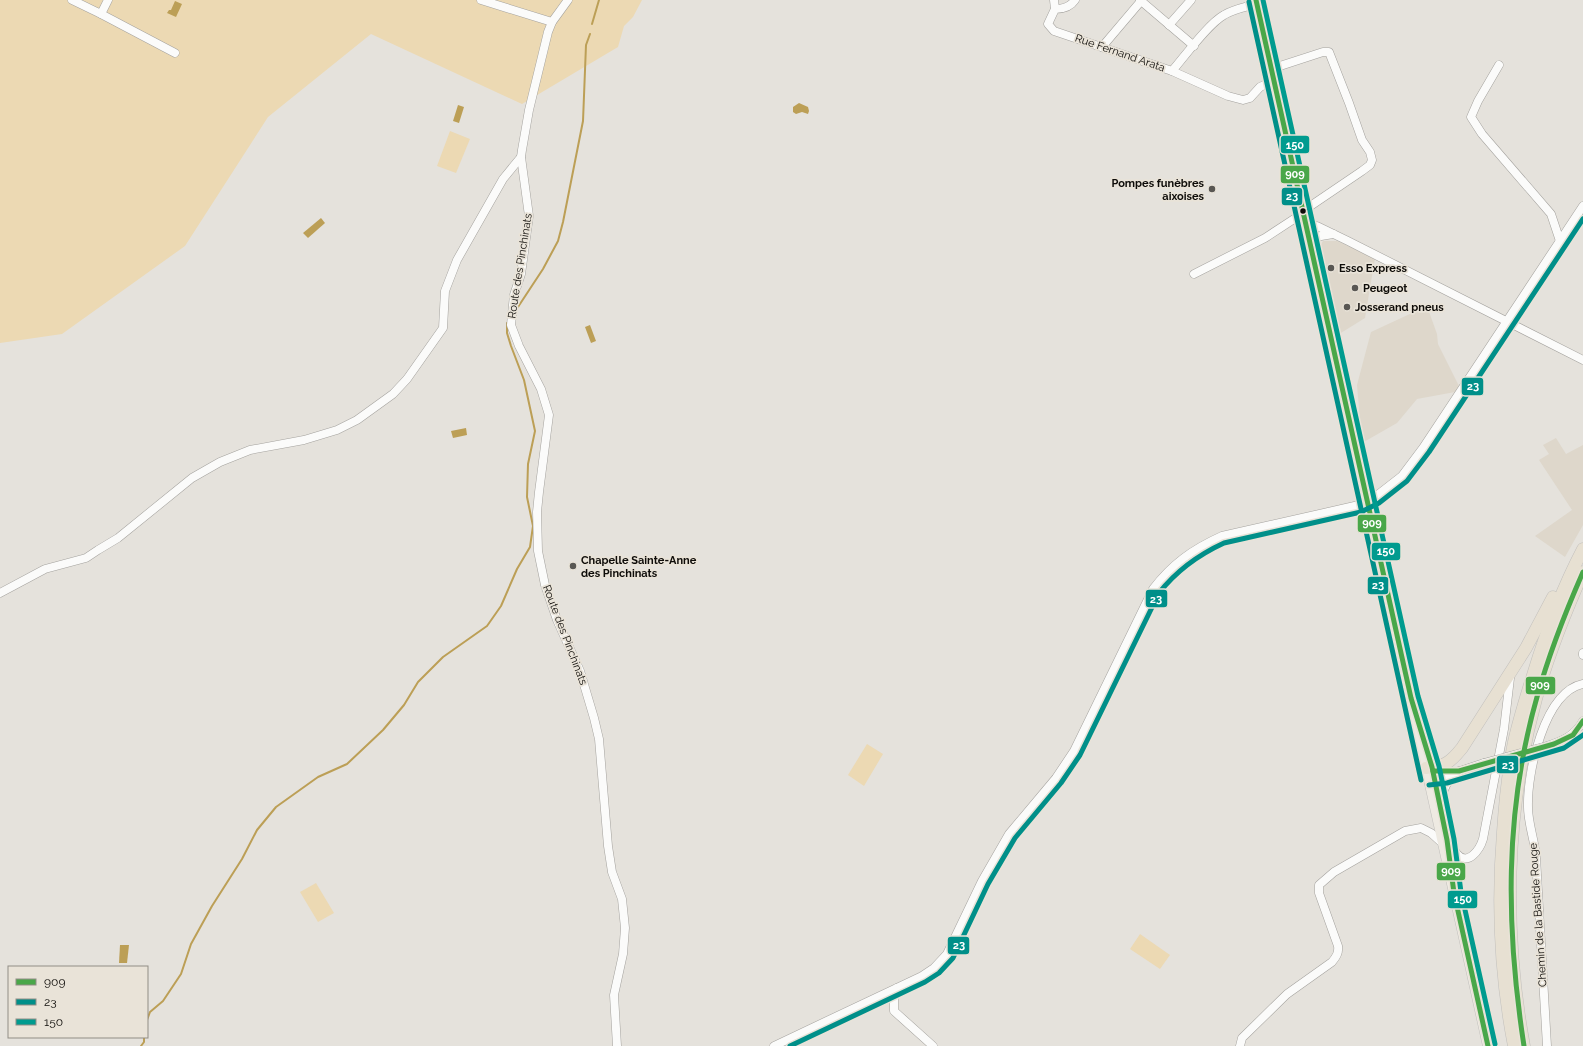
<svg xmlns="http://www.w3.org/2000/svg" width="1583" height="1046" viewBox="0 0 1583 1046" font-family="Raleway,sans-serif">
  <style>
    .built { fill: #ded7cb }
    .green { fill: #ecd9b3 }
    .water { fill: #bc9f56 }
    .lines { fill: none; stroke-linecap: round; stroke-linejoin: round }
    .stream { stroke: #bc9f56; stroke-width: 2 }
    .minor-casing { stroke: #a4a29e; stroke-width: 9 }
    .major-casing { stroke: #c1bfbc; stroke-width: 11 }
    .highway-casing { stroke: #c1bfbc; stroke-width: 13 }
    .minor { stroke: #fbfbfa; stroke-width: 8 }
    .major { stroke: #eeeae2; stroke-width: 10 }
    .highway { stroke: #e7e0d2; stroke-width: 12 }
    .minor-bridge-casing { stroke: #a4a29e; stroke-width: 9; stroke-linecap: butt }
    .minor-bridge { stroke: #fbfbfa; stroke-width: 8 }
    .bus-1-casing { stroke: #e9e3d8; stroke-width: 8 }
    .bus-2-casing { stroke: #e9e3d8; stroke-width: 8 }
    .bus-3-casing { stroke: #e9e3d8; stroke-width: 8 }
    .bus-1 { stroke: #49a749; stroke-width: 5 }
    .bus-2 { stroke: #008f89; stroke-width: 5 }
    .bus-3 { stroke: #009b8f; stroke-width: 5 }
    .poi-dot { fill: #595753; stroke: #e9e3d8; stroke-width: 1.5 }
    .bus-dot { fill: #0e0c09; stroke: #e9e3d8; stroke-width: 1.5 }
    .labels { text-anchor: middle; dominant-baseline: central; stroke-width: 3.5; stroke-linejoin: round; paint-order: stroke }
    .street-label { font-size: 11px; fill: #0e0c09; stroke: #e9e3d8 }
    .poi-label { font-size: 11px; font-weight: bold; fill: #0e0c09; stroke: #e9e3d8; text-anchor: start }
    .line-badge { stroke: #e9e3d8; stroke-width: 1.5 }
    .badge-label { font-size: 11px; text-anchor: middle; font-weight: bold; fill: #fff }
  </style>
  <rect width="100%" height="100%" fill="#e5e2dc"/>
  <g class="built">
    <path d="M1323,241H1337L1375,258L1365,318L1336,336L1317,252Z"/>
    <path d="M1427,306L1437,334L1438,344L1459,386L1455,392L1417,399L1397,423L1362,443L1357,385L1371,332Z"/>
    <path d="M1556,438L1566,454L1583,445V525L1565,557L1535,536L1572,510L1539,460L1549,454L1543,445Z"/>
  </g>
  <g class="green">
    <path d="M0,0H642L633,17L624,26L618,47L522,104L371,34L268,117L185,246L62,334L0,343Z"/>
    <path d="M450,131L470,139L456,173L437,166Z"/>
    <path d="M867,744L883,754L864,786L848,775Z"/>
    <path d="M316,883L334,913L318,922L300,892Z"/>
    <path d="M1140,934L1170,955L1160,969L1130,949Z"/>
  </g>
  <g class="water">
    <path d="M175,1L182,4L176,17L167,13L169,10H171Z"/>
    <path d="M799,103L808,107L809,111L808,114L802,112L796,114L793,112V107Z"/>
    <path d="M458,105L464,107L459,123L453,121Z"/>
    <path d="M321,218L325,223L308,238L303,233Z"/>
    <path d="M590,325L596,341L591,343L585,327Z"/>
    <path d="M466,428L467,435L453,438L451,431Z"/>
    <path d="M120,945H129L127,963H119Z"/>
  </g>
  <g class="lines">
    <g class="stream">
      <path d="M592,24L599,0"/>
      <path d="M516,310L543,269L558,241L563,222L583,121L586,45L590,34"/>
      <path d="M147,1020L150,1012L163,1001L181,974L191,944L212,906L242,859L257,830L276,807L318,777L347,764L383,730L404,705L418,682L443,657L487,626L501,606L517,569L530,547L533,526L527,497L528,464L535,431L524,380L511,346L507,333V323"/>
      <path d="M141,1046L144,1042V1037"/>
    </g>
    <defs>
      <g id="minor">
        <path d="M72,0L101,14L108,0"/>
        <path d="M481,0L552,22"/>
        <path d="M568,0L552,22L548,32L529,110L522,150L521,157L529,216L521,274L514,295L511,325L519,346L541,389L549,415L539,492L537,512L538,551L545,585L557,620L580,671L594,718L599,739L608,846L612,872L622,899L625,928L623,954L614,995L617,1046"/>
        <path d="M1054,0L1055,9"/>
        <path d="M1075,0C1071,6 1063,9 1055,9L1048,24L1054,31L1172,71C1185,56 1208,24 1224,15C1234,9 1246,7 1256,4"/>
        <path d="M1140,0L1194,46"/>
        <path d="M101,14L175,53"/>
        <path d="M1169,25L1191,0"/>
        <path d="M1102,47L1141,1"/>
        <path d="M1499,65L1478,101L1471,117L1482,134L1551,214L1560,241"/>
        <path d="M1271,69L1323,52H1329L1349,103L1362,140L1370,152L1372,160L1370,165L1362,171L1303,211"/>
        <path d="M1172,71L1228,96L1243,100L1250,98L1260,87L1273,81"/>
        <path d="M1306,226H1317L1348,241L1583,360"/>
        <path d="M1309,238L1333,234"/>
        <path d="M1194,274L1265,238L1294,219L1304,216"/>
        <path d="M0,593L45,569L86,558L98,550L118,538L192,478L220,462L250,450L304,440L337,430L357,420L393,394L407,379L443,328L445,291L457,260L503,179L521,157"/>
        <path d="M1583,653V655"/>
        <path d="M1547,746C1562,741 1575,736 1583,721"/>
        <path d="M1459,771C1452,776 1447,781 1444,790C1440,801 1449,845 1457,854C1468,867 1480,849 1483,839L1504,729L1510,678"/>
        <path d="M1428,778L1445,776L1484,763"/>
        <path d="M897,988L894,1000V1011L933,1046"/>
        <path d="M774,1046L922,976L934,968L947,954L982,881L1009,834L1056,778L1074,751L1153,589C1172,564 1193,549 1222,536L1359,505L1375,497L1402,476L1423,448L1583,206"/>
        <path d="M1240,1046L1242,1038L1287,994L1332,962C1336,957 1339,953 1338,946L1319,893V885L1334,872L1405,831L1421,828L1431,833L1441,842"/>
        <path d="M1547,1046C1543,983 1540,920 1536,858C1535,841 1528,824 1528,807C1527,773 1544,692 1583,684"/>
      </g>
      <path id="major" d="M1256,0L1488,1046"/>
      <g id="highway">
        <path d="M1426,768C1445,766 1450,763 1462,748L1526,648L1553,597"/>
        <path d="M1514,1046C1500,974 1497,905 1503,832C1505,802 1508,772 1514,742C1519,720 1526,697 1533,675C1546,632 1562,589 1583,549"/>
        <path d="M1524,1046C1503,932 1505,811 1536,699C1548,655 1565,613 1583,572"/>
      </g>
    </defs>
    <use href="#minor" class="minor-casing"/>
    <use href="#major" class="major-casing"/>
    <use href="#highway" class="highway-casing"/>
    <use href="#minor" class="minor"/>
    <use href="#major" class="major"/>
    <use href="#highway" class="highway"/>
    <defs>
      <path id="minor-bridge" d="M1484,763L1547,746"/>
    </defs>
    <use href="#minor-bridge" class="minor-bridge-casing"/>
    <use href="#minor-bridge" class="minor-bridge"/>
    <defs>
      <g id="bus-1">
        <path d="M1256,0L1411,698L1432,767L1447,840L1454,893L1488,1046"/>
        <path d="M1433,771H1459L1554,744L1573,735L1583,721"/>
        <path d="M1524,1046C1506,929 1504,812 1537,697C1549,654 1565,613 1583,572"/>
      </g>
      <g id="bus-2">
        <path d="M1249,2L1421,780"/>
        <path d="M1429,785L1447,783L1564,748L1583,735"/>
        <path d="M790,1046L925,982L939,973L953,958L988,884L1015,838L1061,783L1080,755L1159,593C1177,570 1198,555 1224,543L1361,512L1379,503L1407,481L1429,452L1583,219"/>
      </g>
      <path id="bus-3" d="M1263,0L1418,696L1439,766L1454,839L1461,892L1495,1044"/>
    </defs>
    <use href="#bus-1" class="bus-1-casing"/>
    <use href="#bus-2" class="bus-2-casing"/>
    <use href="#bus-3" class="bus-3-casing"/>
    <use href="#bus-1" class="bus-1"/>
    <use href="#bus-2" class="bus-2"/>
    <use href="#bus-3" class="bus-3"/>
  </g>
  <g class="poi-dot">
    <circle cx="1212" cy="189" r="4"/>
    <circle cx="1331" cy="268" r="4"/>
    <circle cx="1355" cy="288" r="4"/>
    <circle cx="1347" cy="307" r="4"/>
    <circle cx="573" cy="566" r="4"/>
  </g>
  <circle class="bus-dot" cx="1303" cy="211" r="3.5"/>
  <g class="labels">
    <g class="street-label">
      <text transform="translate(1120 53) rotate(19)">Rue Fernand Arata</text>
      <text transform="translate(520 266) rotate(-81)">Route des Pinchinats</text>
      <text transform="translate(565 635) rotate(69)">Route des Pinchinats</text>
      <text transform="translate(1538 915) rotate(-94)">Chemin de la Bastide Rouge</text>
    </g>
    <g class="poi-label">
      <text x="1204" y="183" text-anchor="end">Pompes funèbres<tspan x="1204" dy="13">aixoises</tspan></text>
      <text x="1339" y="268">Esso Express</text>
      <text x="1363" y="288">Peugeot</text>
      <text x="1355" y="307">Josserand pneus</text>
      <text x="581" y="560">Chapelle Sainte-Anne<tspan x="581" dy="13">des Pinchinats</tspan></text>
    </g>
  </g>
  <g class="line-badge">
    <rect x="1280" y="135" width="30" height="19" rx="4" fill="#009b8f"/>
    <rect x="1280" y="165" width="30" height="19" rx="4" fill="#49a749"/>
    <rect x="1281" y="187" width="22" height="19" rx="4" fill="#008f89"/>
    <rect x="1461" y="377" width="23" height="19" rx="4" fill="#008f89"/>
    <rect x="1357" y="514" width="30" height="19" rx="4" fill="#49a749"/>
    <rect x="1371" y="542" width="30" height="19" rx="4" fill="#009b8f"/>
    <rect x="1367" y="576" width="22" height="19" rx="4" fill="#008f89"/>
    <rect x="1145" y="589" width="23" height="19" rx="4" fill="#008f89"/>
    <rect x="1525" y="676" width="31" height="19" rx="4" fill="#49a749"/>
    <rect x="1496" y="755" width="23" height="19" rx="4" fill="#008f89"/>
    <rect x="1436" y="862" width="30" height="19" rx="4" fill="#49a749"/>
    <rect x="1447" y="890" width="31" height="19" rx="4" fill="#009b8f"/>
    <rect x="947" y="936" width="23" height="19" rx="4" fill="#008f89"/>
  </g>
  <g class="badge-label">
    <text x="1295" y="149">150</text>
    <text x="1295" y="178">909</text>
    <text x="1292" y="200">23</text>
    <text x="1473" y="390">23</text>
    <text x="1372" y="527">909</text>
    <text x="1386" y="555">150</text>
    <text x="1378" y="589">23</text>
    <text x="1156" y="603">23</text>
    <text x="1540" y="689">909</text>
    <text x="1508" y="769">23</text>
    <text x="1451" y="875">909</text>
    <text x="1463" y="903">150</text>
    <text x="959" y="949">23</text>
  </g>
  <rect x="8" y="966" width="140" height="72" fill="#e9e3d8" stroke="#918d85"/>
  <rect x="16" y="979" width="20" height="6" fill="#49a749" stroke="#918d85"/>
  <text x="44" y="986" font-size="12" fill="#0e0c09">909</text>
  <rect x="16" y="999" width="20" height="6" fill="#008f89" stroke="#918d85"/>
  <text x="44" y="1006" font-size="12" fill="#0e0c09">23</text>
  <rect x="16" y="1019" width="20" height="6" fill="#009b8f" stroke="#918d85"/>
  <text x="44" y="1026" font-size="12" fill="#0e0c09">150</text>
</svg>
